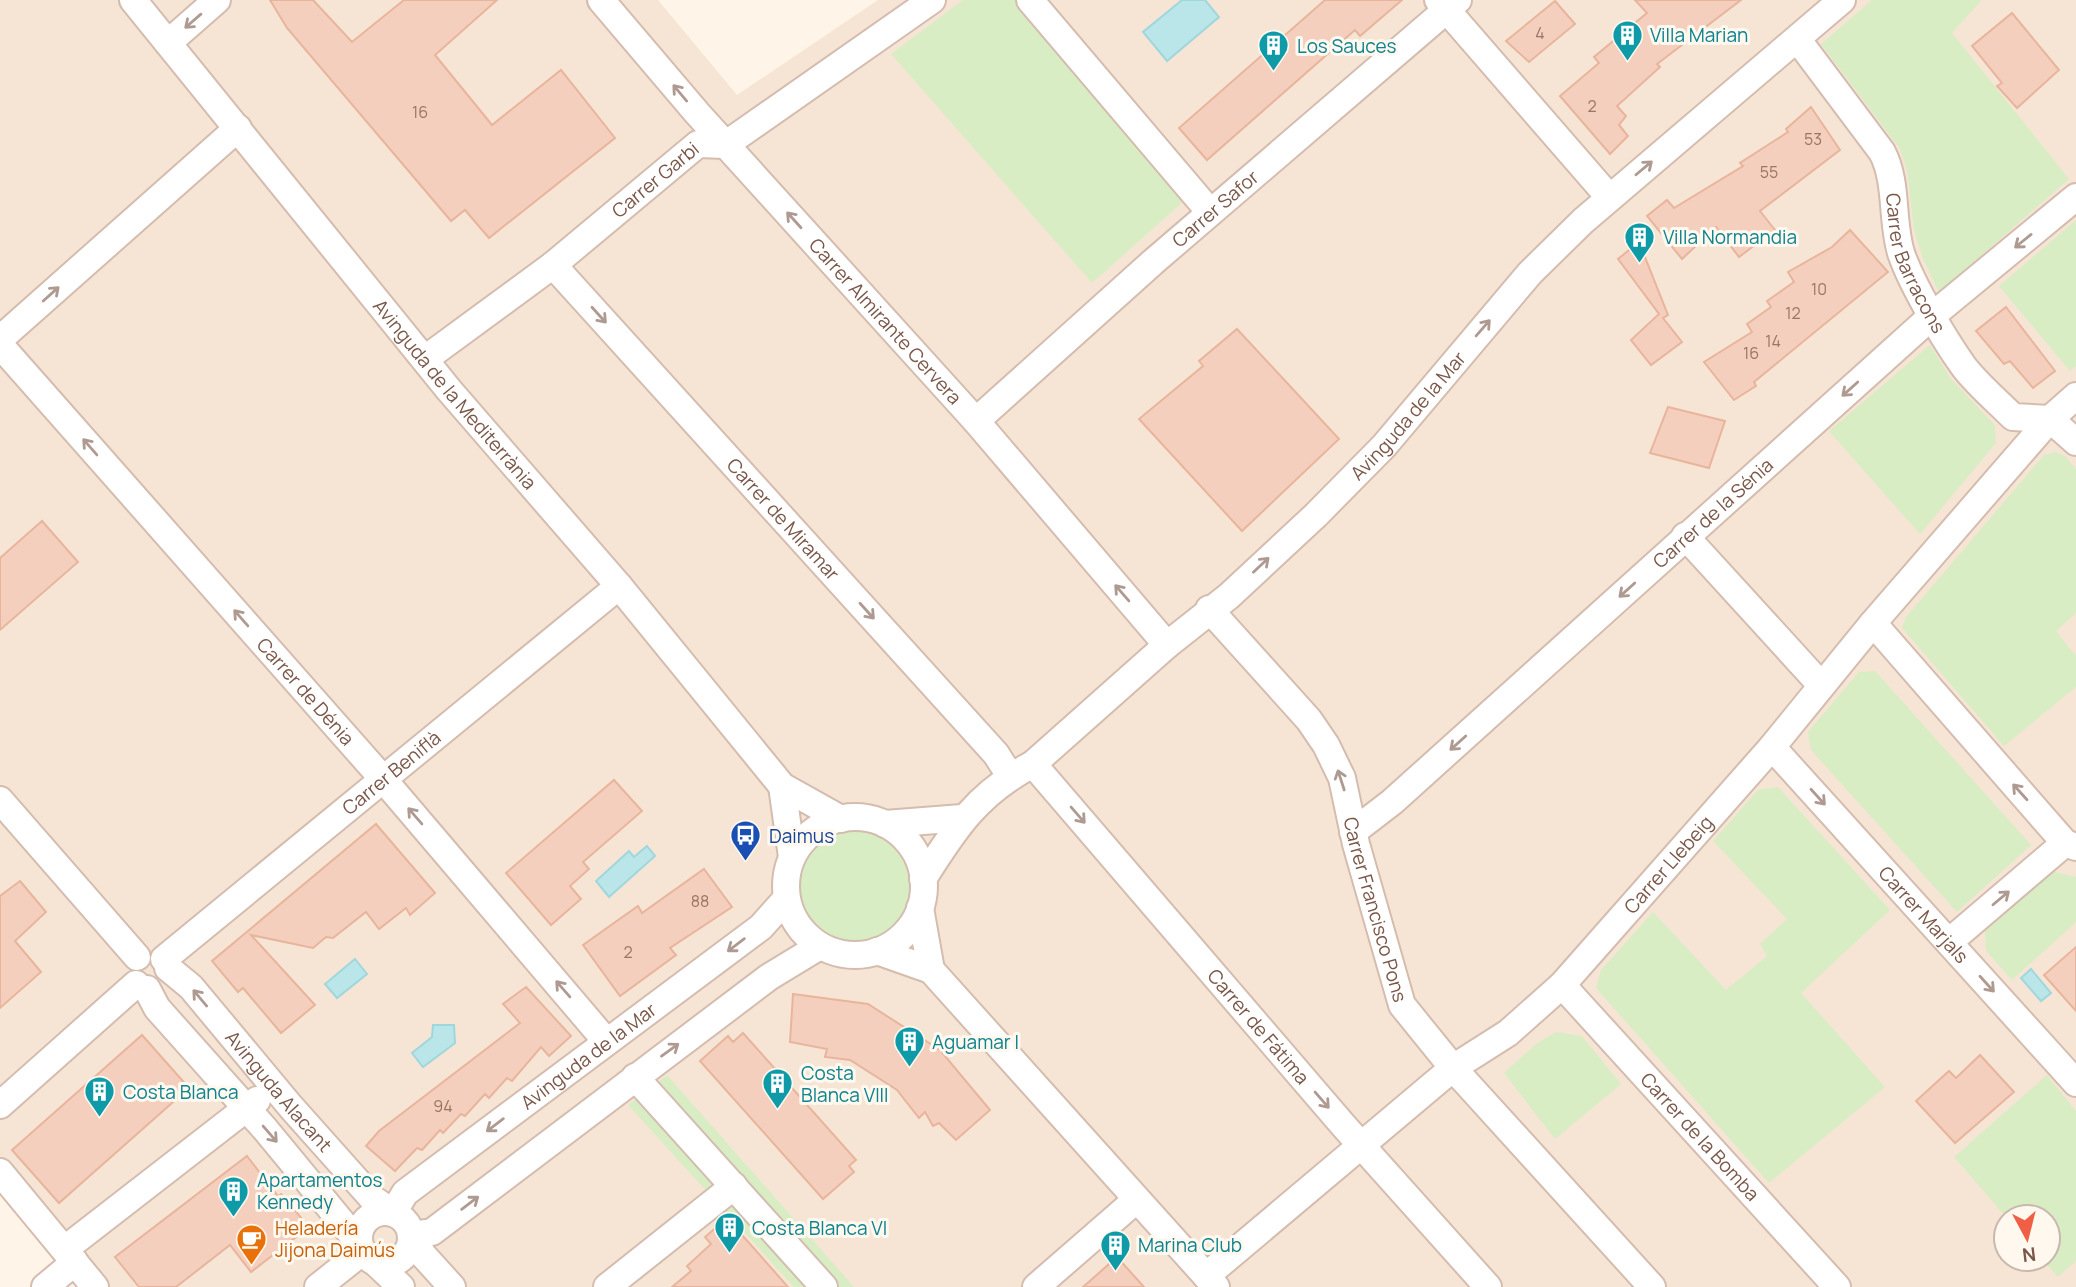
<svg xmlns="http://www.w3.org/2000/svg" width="2076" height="1287" viewBox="0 0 2076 1287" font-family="Manrope,sans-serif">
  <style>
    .residential { fill: #f6e5d5; fill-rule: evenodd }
    .green { fill: #d8edc4 }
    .water { fill: #bae6ea; stroke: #9fd7dc; stroke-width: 2 }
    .building { fill: #f5cfbd; stroke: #e9b49c; stroke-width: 2 }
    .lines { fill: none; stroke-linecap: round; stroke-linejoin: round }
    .street-casing { stroke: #d4bcaf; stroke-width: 30 }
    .street { stroke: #fff; stroke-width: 26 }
    .oneway { stroke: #af9a92 }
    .labels { text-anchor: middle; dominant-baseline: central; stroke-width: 6; stroke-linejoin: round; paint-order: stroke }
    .number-label { font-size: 16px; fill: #997566 }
    .culture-label { font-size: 19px; fill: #0d838f; stroke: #fff8ef; text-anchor: start }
    .street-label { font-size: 19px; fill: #7a5749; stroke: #fff8ef }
    .transit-label { font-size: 19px; fill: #164399; stroke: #fff8ef; text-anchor: start }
    .food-label { font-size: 19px; fill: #c56008; stroke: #fff8ef; text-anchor: start }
  </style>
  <rect width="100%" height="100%" fill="#fef4e8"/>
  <path class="residential" d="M0,0H658L737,95L878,0H2076V1287H96L0,1172ZM2006,1217H2048V1259H2006Z"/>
  <g class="green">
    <path d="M963,0H1015L1186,199L1092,283L891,54Z"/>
    <path d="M1872,0H1982L1952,33L2069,179L1939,292L1923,259L1914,230L1907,170L1900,149L1821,44Z"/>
    <path d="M2076,220V366L2070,371L1999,286Z"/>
    <path d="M1930,345L1951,379L1995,425L1996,443L1920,534L1829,431Z"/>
    <path d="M2056,452L2065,456L2076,469V613L2056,631L2076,656V687L2004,746L1902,628L1906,617L2044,455Z"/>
    <path d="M1875,671L2031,845L1957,912L1811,750L1808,732L1859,672Z"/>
    <path d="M1778,787L1890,910L1801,993L1885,1087L1769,1183L1596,988L1601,970L1653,912L1726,990L1767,956L1760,944L1787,919L1713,841L1758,790Z"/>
    <circle cx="854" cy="886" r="68"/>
    <path d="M2051,871L2076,877V922L2012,980L1986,951L1985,929Z"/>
    <path d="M1556,1032L1582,1036L1621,1084L1555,1139L1504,1073L1536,1044Z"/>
    <path d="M667,1075L854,1287H794L628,1105Z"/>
    <path d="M2047,1075L2076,1111V1261L2058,1277L2042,1259H2048V1217H2006L1954,1157Z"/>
  </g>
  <g class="water">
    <path d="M1182,0H1205L1219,17L1167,61L1143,32Z"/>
    <path d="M647,846L655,856L609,897L596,881L629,851L634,857Z"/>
    <path d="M355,959L367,974L337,998L325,984Z"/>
    <path d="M2031,969L2051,993L2041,1001L2021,978Z"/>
    <path d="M433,1025H454L455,1043L423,1067L412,1053L432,1037Z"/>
  </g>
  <g class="building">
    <path d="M270,0H313L352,42L404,0H497L435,55L492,125L561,70L615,138L489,238L465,210L451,221L287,28Z"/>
    <path d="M1325,0H1402L1360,36L1355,30L1207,160L1179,128Z"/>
    <path d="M1635,0H1741L1657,64L1660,67L1617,106L1626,116L1619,125L1628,136L1610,154L1560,96L1599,63L1594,57L1647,13Z"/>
    <path d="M1555,1L1575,24L1529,62L1506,41Z"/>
    <path d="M2012,13L2059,70L2017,108L1997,86L2002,83L1972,46Z"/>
    <path d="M1811,107L1840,150L1760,211L1775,230L1739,257L1716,227L1682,259L1647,216L1667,200L1674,208L1743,166L1740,163L1788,132L1786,129Z"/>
    <path d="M1850,230L1888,272L1754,382L1756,386L1734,400L1704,362L1752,332L1747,324L1771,307L1767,301L1794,282L1788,272L1832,247Z"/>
    <path d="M1639,242L1668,315L1663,318L1682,342L1651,365L1631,340L1659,314L1618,259Z"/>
    <path d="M2006,307L2055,371L2033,388L2010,361L2004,364L1976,331Z"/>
    <path d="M1237,329L1339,439L1242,531L1139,419L1203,366L1199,361Z"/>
    <path d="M1668,407L1725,421L1709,468L1650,453Z"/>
    <path d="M42,521L78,562L0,630V558Z"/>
    <path d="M614,780L642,811L583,862L589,869L570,886L581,899L551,925L506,873Z"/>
    <path d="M376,824L435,893L410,915L406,908L379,929L366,912L333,938L326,937L313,948L251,935L315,1005L281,1033L243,988L238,992L212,961Z"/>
    <path d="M704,869L732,907L670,948L676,955L620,996L583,945L638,906L642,913Z"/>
    <path d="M20,881L46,912L15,941L41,972L0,1008V896Z"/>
    <path d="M2076,947V1011L2044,975Z"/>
    <path d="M526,987L571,1036L549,1056L541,1047L512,1081L507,1078L489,1098L485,1094L465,1116L461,1114L443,1133L440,1130L422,1150L417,1148L395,1171L366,1146L379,1131L520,1023L503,1004Z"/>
    <path d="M793,994L868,1004L940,1050L990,1110L956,1140L939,1123L933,1126L925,1112L919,1118L897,1090L850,1060L825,1057L827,1049L790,1042Z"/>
    <path d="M743,1033L856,1160L849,1166L854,1172L823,1199L700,1061L728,1036L733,1042Z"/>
    <path d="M142,1035L189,1088L59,1203L12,1150Z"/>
    <path d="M1980,1055L2014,1092L1955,1143L1916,1101L1949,1071L1956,1078Z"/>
    <path d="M247,1156L278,1196L281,1194L309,1227L251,1272L230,1245L176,1287H139L115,1257Z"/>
    <path d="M727,1218L788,1287H672L691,1271L687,1266L711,1244L705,1237Z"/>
    <path d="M1117,1257L1144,1287H1083Z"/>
  </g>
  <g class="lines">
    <defs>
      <g id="street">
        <path id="s1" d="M133,0L449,390L619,586L782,786L841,819"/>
        <path id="s2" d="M601,0L697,113L976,421L1167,645"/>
        <path d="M1030,0L1210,212"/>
        <path d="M1438,0L1609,197"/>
        <path id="s3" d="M1798,40L1882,152C1898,182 1891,220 1901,253C1912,285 1944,339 1964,367C1978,385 1997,401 2013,417L2050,419L2076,442"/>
        <path d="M168,43L217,0"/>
        <path id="s4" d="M553,265L996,754L1010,776"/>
        <path d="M0,339L238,128"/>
        <path id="s5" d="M0,345L383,779L606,1041"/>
        <path id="s6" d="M425,359L553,265L698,144L725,145L932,0"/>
        <path id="s7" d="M976,421L1153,262L1458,0"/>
        <path d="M1685,536L1821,685"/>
        <path id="s8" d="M1209,609L1309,720L1326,745L1342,778L1356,844L1402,1005L1453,1068L1652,1287"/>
        <path d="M1873,623L2065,843L2076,847"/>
        <path id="s9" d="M1772,747L2076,1083"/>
        <path id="s10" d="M1033,764L1343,1125L1488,1287"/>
        <path d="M782,786L792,857"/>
        <path d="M0,800L137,957"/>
        <circle cx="855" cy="886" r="69"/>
        <path d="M885,824L962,818"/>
        <path id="s11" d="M1353,832L1392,802L1933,315L2076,197"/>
        <path id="s12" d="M923,879C955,828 978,793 1033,764L1167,645L1229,596L1316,515L1384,446L1530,273L1583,221L1842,0"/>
        <path d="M920,908L931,970"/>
        <path d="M1949,942L2065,843"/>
        <path d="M877,951L931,970"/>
        <path id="s13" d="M164,959L619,586"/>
        <path id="s14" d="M168,968L191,987L291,1107L373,1199L393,1213L405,1193L761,927L786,899"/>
        <path d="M931,970L1216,1287"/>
        <path id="s15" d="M1562,985L1837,1287"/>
        <path d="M147,989L157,1008L265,1129L359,1243"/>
        <path d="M635,1077L824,1287"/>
        <path d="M0,1105L136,984"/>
        <path d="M0,1172L95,1287"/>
        <circle cx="385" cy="1238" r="26"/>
        <path d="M65,1249L257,1100"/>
        <path d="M376,1263L401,1287"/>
        <path id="s16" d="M1206,1276L1453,1068L1508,1033L1562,985L1772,747L1873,623L2050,419L2076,396"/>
        <path d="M45,1287L75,1262"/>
        <path d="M318,1287L362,1252"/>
        <path d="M452,1287L423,1255L411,1235L432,1232L769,977L820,946"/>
        <path d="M607,1287L734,1186"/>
        <path d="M1036,1287L1136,1200"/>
      </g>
    </defs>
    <use href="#street" class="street-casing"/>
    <use href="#street" class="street"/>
  </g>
  <defs><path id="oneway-shaft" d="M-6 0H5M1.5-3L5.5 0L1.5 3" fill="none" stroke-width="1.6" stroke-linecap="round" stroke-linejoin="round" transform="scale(1.75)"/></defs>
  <g class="oneway">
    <use href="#oneway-shaft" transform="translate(193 21) rotate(139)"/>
    <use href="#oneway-shaft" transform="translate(680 93) rotate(-130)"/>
    <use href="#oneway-shaft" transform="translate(1644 168) rotate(-40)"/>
    <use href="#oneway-shaft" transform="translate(794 220) rotate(-132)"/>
    <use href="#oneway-shaft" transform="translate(2023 241) rotate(141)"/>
    <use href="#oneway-shaft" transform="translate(51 294) rotate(-42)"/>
    <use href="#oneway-shaft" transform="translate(599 315) rotate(48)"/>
    <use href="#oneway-shaft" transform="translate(1483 328) rotate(-49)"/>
    <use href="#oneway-shaft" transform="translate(1850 389) rotate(138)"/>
    <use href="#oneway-shaft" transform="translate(90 447) rotate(-131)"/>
    <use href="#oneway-shaft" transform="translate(1261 565) rotate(-43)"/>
    <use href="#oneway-shaft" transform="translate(1627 590) rotate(138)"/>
    <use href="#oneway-shaft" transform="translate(1122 593) rotate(-131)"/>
    <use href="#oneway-shaft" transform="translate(867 611) rotate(48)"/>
    <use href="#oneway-shaft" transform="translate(241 618) rotate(-131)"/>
    <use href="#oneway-shaft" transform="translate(1458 743) rotate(138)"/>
    <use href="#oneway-shaft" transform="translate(1341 780) rotate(-108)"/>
    <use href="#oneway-shaft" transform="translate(2020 792) rotate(-132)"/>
    <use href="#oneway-shaft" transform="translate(1818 797) rotate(48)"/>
    <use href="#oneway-shaft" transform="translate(1078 815) rotate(49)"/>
    <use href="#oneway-shaft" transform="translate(415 816) rotate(-131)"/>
    <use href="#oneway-shaft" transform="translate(2001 898) rotate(-40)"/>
    <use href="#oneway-shaft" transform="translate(736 945) rotate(143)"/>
    <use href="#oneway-shaft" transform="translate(1987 984) rotate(48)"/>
    <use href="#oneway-shaft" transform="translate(563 989) rotate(-131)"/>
    <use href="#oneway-shaft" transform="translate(200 998) rotate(-130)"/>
    <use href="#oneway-shaft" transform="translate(670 1050) rotate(-36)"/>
    <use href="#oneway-shaft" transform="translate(1322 1100) rotate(49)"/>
    <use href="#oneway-shaft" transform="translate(495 1125) rotate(143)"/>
    <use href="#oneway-shaft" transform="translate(270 1134) rotate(49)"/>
    <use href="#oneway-shaft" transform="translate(470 1203) rotate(-37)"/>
  </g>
  <defs>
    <symbol id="building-pin" viewBox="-11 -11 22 30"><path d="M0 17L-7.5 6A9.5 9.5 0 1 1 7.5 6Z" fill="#0f9aa8" stroke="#fff8ef"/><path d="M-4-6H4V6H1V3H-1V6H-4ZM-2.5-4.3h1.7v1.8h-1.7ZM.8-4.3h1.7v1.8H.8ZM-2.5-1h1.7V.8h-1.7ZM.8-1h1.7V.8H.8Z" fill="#fff"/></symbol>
    <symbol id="bus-pin" viewBox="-11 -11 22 30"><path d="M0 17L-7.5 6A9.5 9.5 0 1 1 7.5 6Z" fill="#1a4fb4" stroke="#fff8ef"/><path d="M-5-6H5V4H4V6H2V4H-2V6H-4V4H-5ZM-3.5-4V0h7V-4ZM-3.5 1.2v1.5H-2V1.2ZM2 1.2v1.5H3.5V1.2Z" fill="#fff"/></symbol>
    <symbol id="cafe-pin" viewBox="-11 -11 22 30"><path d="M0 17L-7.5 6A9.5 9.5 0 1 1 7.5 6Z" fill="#e8710a" stroke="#fff8ef"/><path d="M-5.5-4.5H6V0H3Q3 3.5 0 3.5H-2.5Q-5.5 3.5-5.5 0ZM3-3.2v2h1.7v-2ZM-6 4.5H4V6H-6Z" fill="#fff"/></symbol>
  </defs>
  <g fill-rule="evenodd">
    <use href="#building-pin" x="1610" y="18" width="35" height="47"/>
    <use href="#building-pin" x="1256" y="28" width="35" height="47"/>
    <use href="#building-pin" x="1622" y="220" width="35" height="47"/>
    <use href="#bus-pin" x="728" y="818" width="35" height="47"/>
    <use href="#building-pin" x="892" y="1024" width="35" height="47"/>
    <use href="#building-pin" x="760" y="1066" width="35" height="47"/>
    <use href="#building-pin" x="82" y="1074" width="35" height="47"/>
    <use href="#building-pin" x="216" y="1174" width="35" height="47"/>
    <use href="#building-pin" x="712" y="1210" width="35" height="47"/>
    <use href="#cafe-pin" x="234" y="1222" width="35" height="47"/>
    <use href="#building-pin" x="1098" y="1228" width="35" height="47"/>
  </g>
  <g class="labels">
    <g class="number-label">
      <text x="1540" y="33">4</text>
      <text x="1592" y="106">2</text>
      <text x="420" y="112">16</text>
      <text x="1813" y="139">53</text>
      <text x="1769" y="172">55</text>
      <text x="1819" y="289">10</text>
      <text x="1793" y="313">12</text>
      <text x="1773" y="341">14</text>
      <text x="1751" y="353">16</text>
      <text x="700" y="901">88</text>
      <text x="628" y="952">2</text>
      <text x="443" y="1106">94</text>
    </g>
    <g class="culture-label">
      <text x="1650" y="35">Villa Marian</text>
      <text x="1297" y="46">Los Sauces</text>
      <text x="1663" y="237">Villa Normandia</text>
      <text x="932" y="1042">Aguamar I</text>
      <text x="801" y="1073">Costa<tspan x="801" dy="22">Blanca VIII</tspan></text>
      <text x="123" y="1092">Costa Blanca</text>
      <text x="257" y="1180">Apartamentos<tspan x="257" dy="22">Kennedy</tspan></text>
      <text x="752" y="1228">Costa Blanca VI</text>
      <text x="1138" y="1245">Marina Club</text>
    </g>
    <g class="street-label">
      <text stroke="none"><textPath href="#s6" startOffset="292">Carrer Garbi</textPath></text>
      <text stroke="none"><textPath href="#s7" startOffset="320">Carrer Safor</textPath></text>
      <text stroke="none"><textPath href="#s3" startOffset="257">Carrer Barracons</textPath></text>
      <text stroke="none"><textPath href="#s2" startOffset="429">Carrer Almirante Cervera</textPath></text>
      <text stroke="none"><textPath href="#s1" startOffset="509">Avinguda de la Mediterrània</textPath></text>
      <text stroke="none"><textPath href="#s12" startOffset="674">Avinguda de la Mar</textPath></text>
      <text stroke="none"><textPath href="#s11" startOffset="481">Carrer de la Sénia</textPath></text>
      <text stroke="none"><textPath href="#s4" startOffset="343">Carrer de Miramar</textPath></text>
      <text stroke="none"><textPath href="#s5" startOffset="462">Carrer de Dénia</textPath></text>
      <text stroke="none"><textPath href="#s13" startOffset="294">Carrer Beniflà</textPath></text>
      <text stroke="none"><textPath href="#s16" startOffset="621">Carrer Llebeig</textPath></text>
      <text stroke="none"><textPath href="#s8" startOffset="352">Carrer Francisco Pons</textPath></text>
      <text stroke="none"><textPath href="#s9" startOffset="226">Carrer Marjals</textPath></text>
      <text stroke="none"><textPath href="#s10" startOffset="346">Carrer de Fátima</textPath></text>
      <text stroke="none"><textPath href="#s14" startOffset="586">Avinguda de la Mar</textPath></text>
      <text stroke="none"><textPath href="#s14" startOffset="166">Avinguda Alacant</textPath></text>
      <text stroke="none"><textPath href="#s15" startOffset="205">Carrer de la Bomba</textPath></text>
    </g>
    <g class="transit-label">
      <text x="769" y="836">Daimus</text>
    </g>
    <g class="food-label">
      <text x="275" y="1228">Heladería<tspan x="275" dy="22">Jijona Daimús</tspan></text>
    </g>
  </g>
  <g transform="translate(2027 1238) rotate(173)"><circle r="33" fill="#fff8ef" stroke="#cab8ad" stroke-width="2"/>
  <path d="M0-5L12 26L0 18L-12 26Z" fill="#ef5e45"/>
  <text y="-10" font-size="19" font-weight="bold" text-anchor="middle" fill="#7a5749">N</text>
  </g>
</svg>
